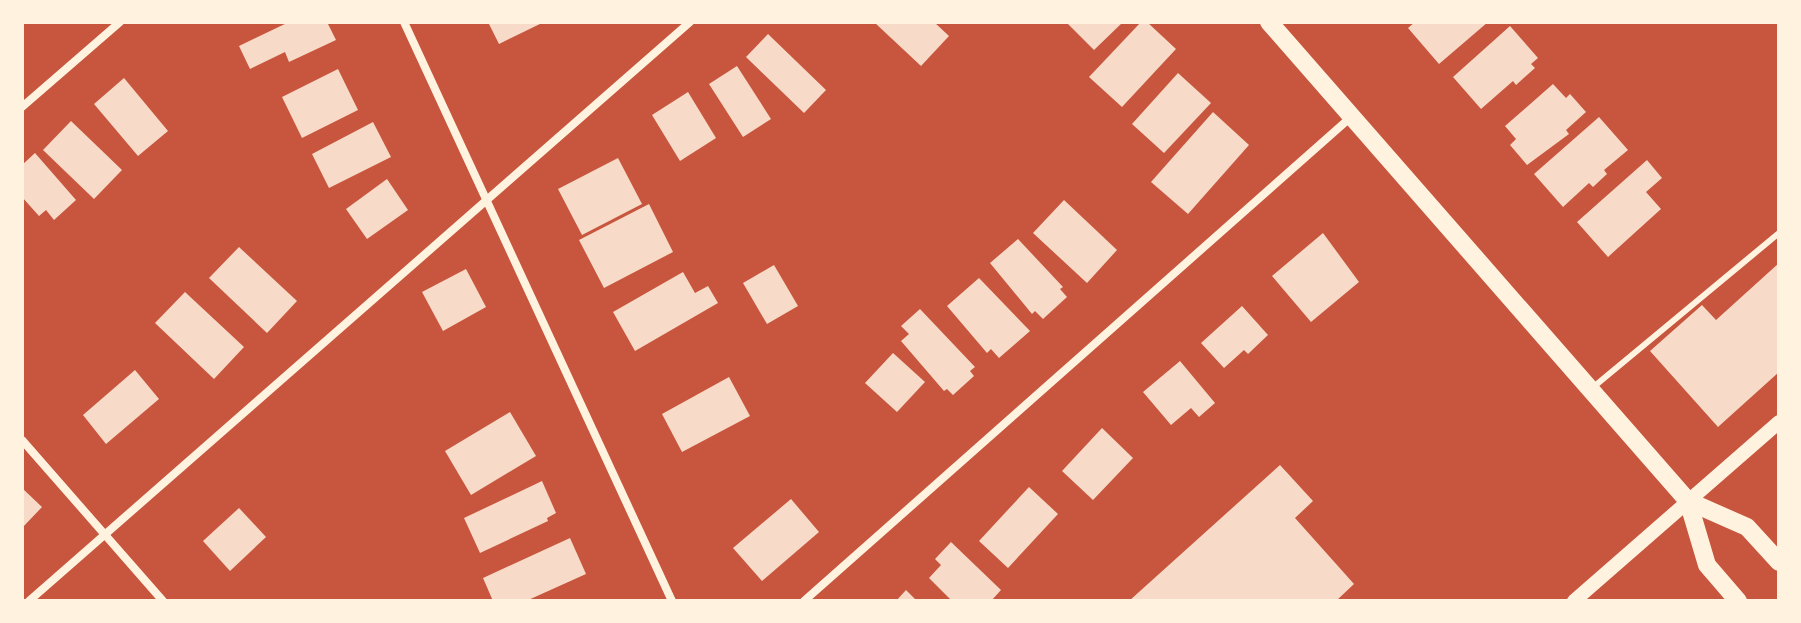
<svg xmlns="http://www.w3.org/2000/svg" width="1801" height="623" viewBox="0 0 1801 623" font-family="'Noto Sans',sans-serif">
  <style>
    .building { fill: #f7dbc8 }
    .lines { fill: none; stroke-linecap: round; stroke-linejoin: round }
    .service { stroke: #fff3e0; stroke-width: 6 }
    .minor { stroke: #fff3e0; stroke-width: 8 }
    .tertiary { stroke: #fff3e0; stroke-width: 14 }
    .primary { stroke: #fff3e0; stroke-width: 18 }
  </style>
  <rect width="100%" height="100%" fill="#c8553d"/>
  <g class="building">
    <path d="M289,22H327L336,40L289,62L285,52L250,69L239,46Z"/>
    <path d="M488,22H544L499,44Z"/>
    <path d="M874,22H934L949,36L921,66Z"/>
    <path d="M1066,22H1123L1094,50Z"/>
    <path d="M1141,22H1147L1176,49L1122,107L1089,77Z"/>
    <path d="M1415,22H1488L1439,64L1408,28Z"/>
    <path d="M1510,26L1538,58L1531,64L1535,68L1516,85L1513,81L1481,109L1453,77Z"/>
    <path d="M768,34L826,90L804,113L746,57Z"/>
    <path d="M737,66L771,119L743,137L709,84Z"/>
    <path d="M338,69L358,110L302,138L282,97Z"/>
    <path d="M1178,73L1211,103L1164,153L1132,124Z"/>
    <path d="M124,78L168,131L138,156L94,104Z"/>
    <path d="M1553,84L1566,98L1570,94L1586,112L1566,130L1569,134L1527,165L1510,145L1516,139L1505,126Z"/>
    <path d="M688,92L716,138L680,161L652,115Z"/>
    <path d="M1213,112L1249,145L1188,214L1151,182Z"/>
    <path d="M1599,117L1628,150L1604,170L1607,174L1593,187L1589,183L1563,207L1534,174Z"/>
    <path d="M71,121L122,170L94,199L43,150Z"/>
    <path d="M373,122L391,157L329,188L312,154Z"/>
    <path d="M35,153L76,200L54,220L46,210L39,216L22,197V165Z"/>
    <path d="M618,158L642,204L582,235L558,189Z"/>
    <path d="M1647,160L1662,178L1646,192L1661,209L1608,257L1577,222Z"/>
    <path d="M387,179L408,210L367,239L346,209Z"/>
    <path d="M1064,200L1117,250L1087,283L1033,233Z"/>
    <path d="M649,204L673,252L604,288L579,240Z"/>
    <path d="M1323,233L1359,282L1311,322L1272,276Z"/>
    <path d="M1018,239L1063,287L1060,289L1067,297L1043,319L1035,311L1032,314L990,263Z"/>
    <path d="M239,247L297,301L267,333L209,278Z"/>
    <path d="M1779,263V372L1718,427L1650,351L1702,305L1716,320Z"/>
    <path d="M774,265L798,306L767,324L743,283Z"/>
    <path d="M466,269L486,307L443,331L422,292Z"/>
    <path d="M683,272L695,293L708,286L718,303L635,351L613,312Z"/>
    <path d="M979,278L1030,331L999,358L991,349L987,353L947,306Z"/>
    <path d="M185,292L244,347L214,379L155,323Z"/>
    <path d="M1242,306L1268,335L1248,354L1244,350L1224,368L1201,343Z"/>
    <path d="M920,309L975,367L970,371L974,376L953,395L947,389L944,391L901,341L909,334L901,326Z"/>
    <path d="M893,353L925,382L897,412L865,383Z"/>
    <path d="M1180,361L1215,403L1199,417L1191,408L1171,425L1143,392Z"/>
    <path d="M135,370L159,399L106,444L83,415Z"/>
    <path d="M729,377L750,416L682,452L662,414Z"/>
    <path d="M510,412L536,456L471,495L445,451Z"/>
    <path d="M1102,428L1133,458L1093,500L1062,471Z"/>
    <path d="M1280,465L1313,501L1295,518L1354,584L1336,601H1129Z"/>
    <path d="M542,481L556,513L547,518L548,521L480,553L464,518Z"/>
    <path d="M1029,487L1058,514L1008,568L979,541Z"/>
    <path d="M22,488L42,507L22,528Z"/>
    <path d="M791,499L819,532L762,581L733,548Z"/>
    <path d="M239,508L266,537L230,571L203,541Z"/>
    <path d="M570,538L586,574L526,601H493L483,578Z"/>
    <path d="M951,542L1001,590L991,601H952L929,578L941,565L935,559Z"/>
    <path d="M906,590L917,601H896Z"/>
  </g>
  <g class="lines">
    <path class="service" d="M1591,389L1779,233"/>
    <g class="minor">
      <path d="M404,22L672,601"/>
      <path d="M22,107L120,22"/>
      <path d="M22,440L163,601"/>
      <path d="M29,601L690,22"/>
      <path d="M804,601L1351,117"/>
    </g>
    <path class="tertiary" d="M1574,601L1779,422"/>
    <g class="primary">
      <path d="M1269,22L1688,501L1707,565L1738,601"/>
      <path d="M1688,501L1747,527L1779,562"/>
    </g>
  </g>
  <rect width="1801" height="623" fill="none" stroke="#fff3e0" stroke-width="48"/>
</svg>
